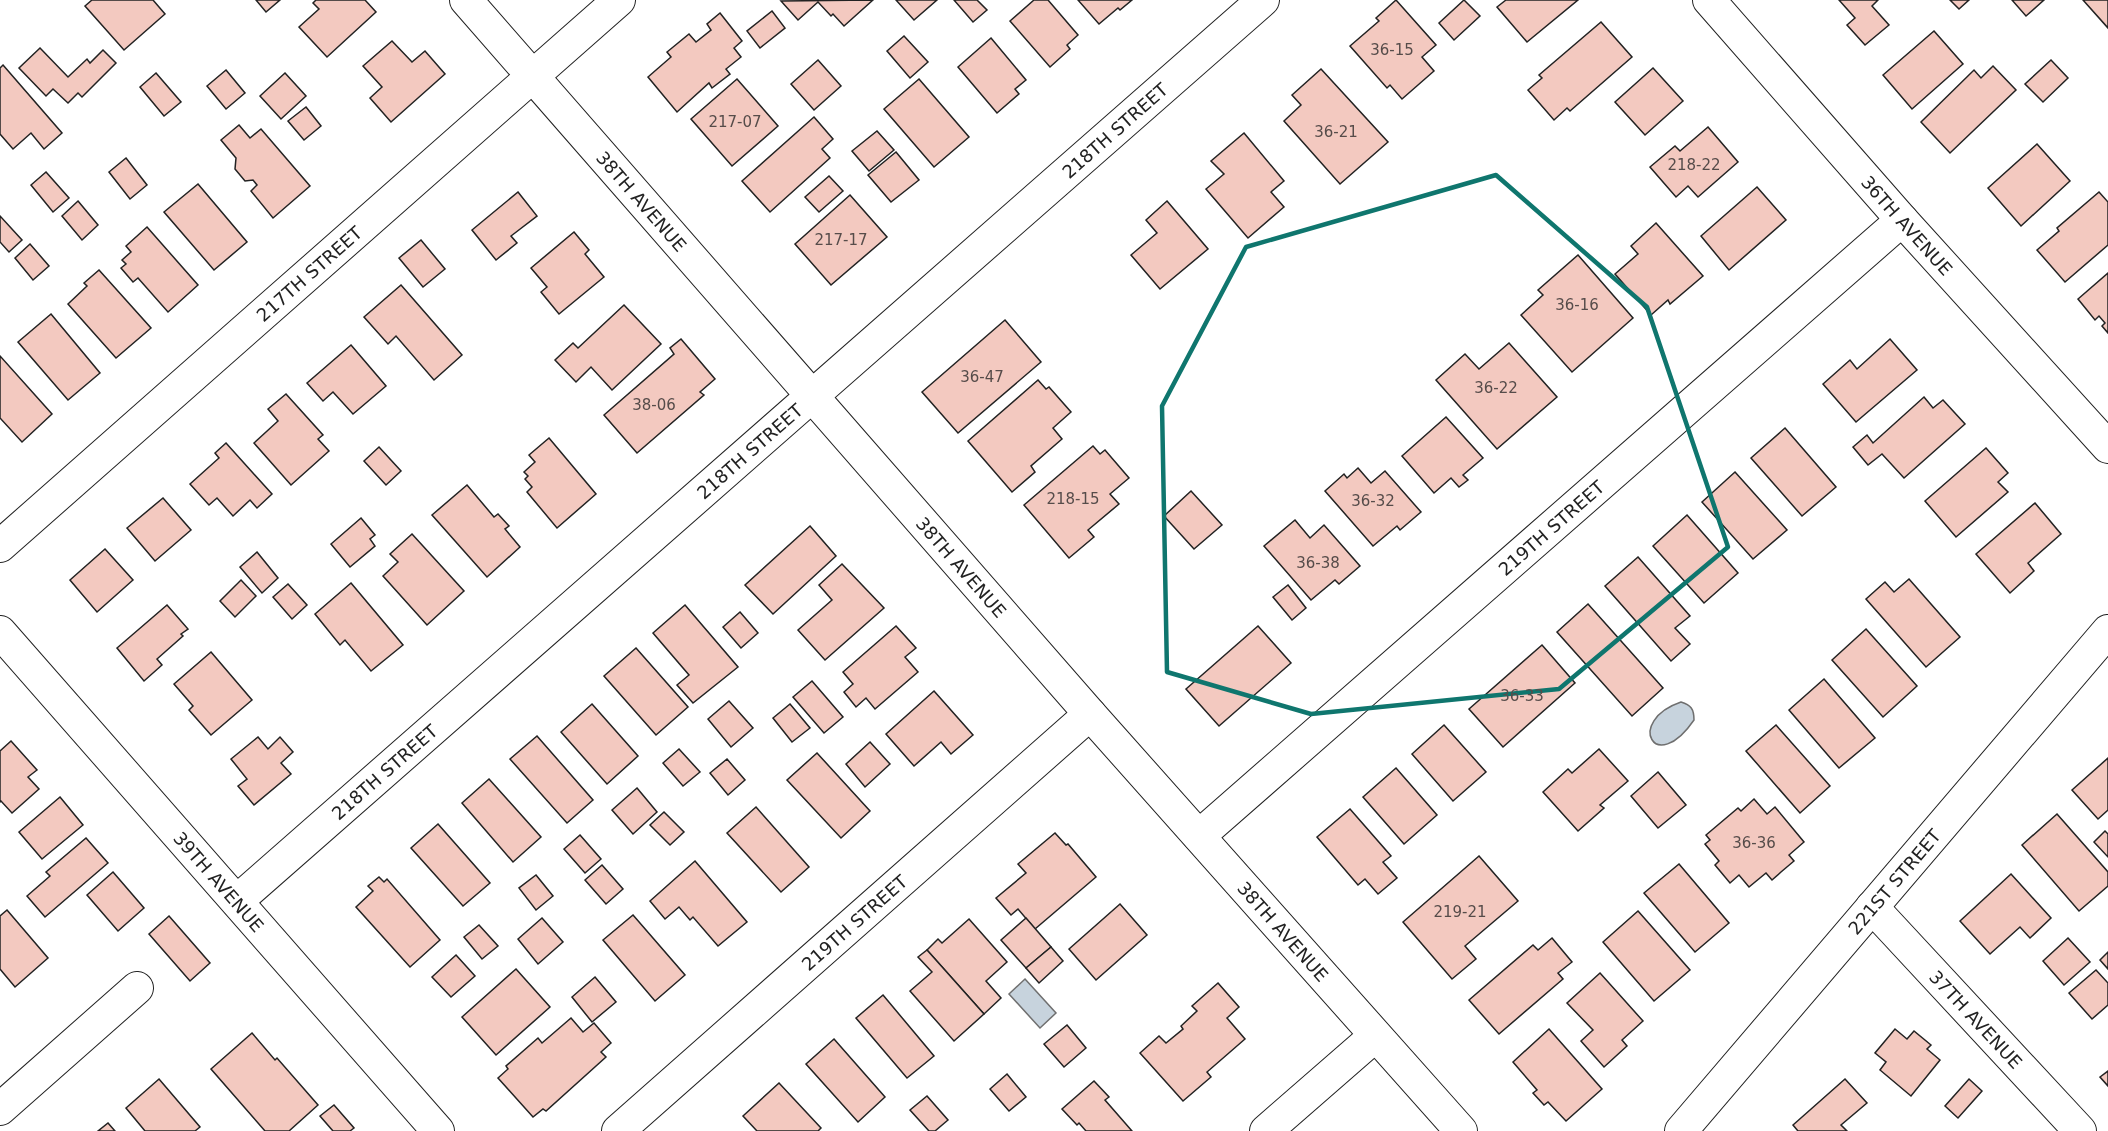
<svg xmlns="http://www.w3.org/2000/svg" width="2108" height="1131" viewBox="0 0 2108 1131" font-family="'DejaVu Sans',sans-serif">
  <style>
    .water { fill: #c7d3dd; stroke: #6f6f6f; stroke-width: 1.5 }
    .building { fill: #f3c9c0; stroke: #222; stroke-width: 1.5 }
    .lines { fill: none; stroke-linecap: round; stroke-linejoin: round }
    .street-casing { stroke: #222; stroke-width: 34 }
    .street { stroke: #fff; stroke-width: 32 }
    .marked { fill: none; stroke: #0f766e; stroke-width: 4.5; stroke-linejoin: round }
    .labels { text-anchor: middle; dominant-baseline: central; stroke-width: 4.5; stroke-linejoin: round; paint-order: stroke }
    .number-label { font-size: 15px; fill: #564c4a }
    .street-label { font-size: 18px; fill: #222; stroke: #fff }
  </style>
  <rect width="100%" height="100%" fill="#fff"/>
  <g class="water">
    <path d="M1681,702C1691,705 1694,709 1694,720C1655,777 1625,721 1681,702Z"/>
    <path d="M1025,979L1056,1013L1040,1028L1009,994Z"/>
  </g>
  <g class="building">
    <path d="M92,0H153L165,14L124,50L85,6Z"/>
    <path d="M256,0H280L266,12Z"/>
    <path d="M316,0H365L376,12L327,57L299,27L319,9L313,3Z"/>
    <path d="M873,0L844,26L833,14L831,16L818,2L798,20L781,1Z"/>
    <path d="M896,0H937L914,20Z"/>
    <path d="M954,0H977L987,10L973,22Z"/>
    <path d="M1034,0H1048L1078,35L1067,45L1070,49L1050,67L1010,21Z"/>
    <path d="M1078,0H1132L1120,10L1118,8L1099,24Z"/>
    <path d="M1396,0L1436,45L1422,57L1434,71L1402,99L1390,85L1387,88L1350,46L1379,21L1376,18Z"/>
    <path d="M1464,0L1480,16L1454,40L1439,23Z"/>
    <path d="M1506,0H1578L1527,42L1497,7Z"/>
    <path d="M1839,0H1878L1872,6L1889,25L1865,45L1847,25L1855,18Z"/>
    <path d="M1950,0H1969L1959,9Z"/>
    <path d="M2012,0H2044L2026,16Z"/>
    <path d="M2083,0H2108V28Z"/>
    <path d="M772,11L785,28L760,48L747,31Z"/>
    <path d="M720,13L742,41L734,48L741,57L726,69L730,74L712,88L709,83L677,112L648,77L671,57L667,52L689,34L696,42L711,30L707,24Z"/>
    <path d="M1601,22L1632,57L1570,111L1567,108L1554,120L1528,90L1542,78L1539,75Z"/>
    <path d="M1934,31L1963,64L1912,109L1883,75Z"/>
    <path d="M904,36L928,62L910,78L887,51Z"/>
    <path d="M991,38L1026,80L1015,89L1019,94L997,113L958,67Z"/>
    <path d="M392,41L412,62L425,51L445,74L391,122L370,98L382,87L363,66Z"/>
    <path d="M40,48L68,77L87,59L90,63L103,50L116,63L82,97L78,93L68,103L53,89L46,96L19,68Z"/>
    <path d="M818,60L841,86L814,110L791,84Z"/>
    <path d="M2051,60L2068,78L2043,102L2025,84Z"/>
    <path d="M3,65L62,133L44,149L31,133L13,149L0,134V68Z"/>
    <path d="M1993,66L2016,90L1950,153L1921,122L1974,70L1981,78Z"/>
    <path d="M1653,68L1683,101L1645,135L1615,102Z"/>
    <path d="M1321,69L1388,142L1340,184L1284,121L1301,105L1292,95Z"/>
    <path d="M226,70L245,93L226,109L207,86Z"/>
    <path d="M156,73L181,102L164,116L140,87Z"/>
    <path d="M285,73L306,96L281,119L260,96Z"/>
    <path d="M737,79L778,126L732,166L691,119Z"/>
    <path d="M919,79L969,137L934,167L884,109Z"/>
    <path d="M306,107L321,126L304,140L288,121Z"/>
    <path d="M814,117L833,139L822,149L830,158L770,212L742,181Z"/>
    <path d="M239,125L250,138L261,129L310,186L273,218L251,191L257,185L253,180L245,181L235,169L236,158L221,140Z"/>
    <path d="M1708,127L1738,162L1698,197L1688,186L1676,197L1650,167L1675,146L1680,151Z"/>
    <path d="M877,131L894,150L869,171L852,151Z"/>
    <path d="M1244,133L1284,181L1271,192L1284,207L1248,238L1206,189L1224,174L1211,161Z"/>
    <path d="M2037,144L2070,181L2021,226L1988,188Z"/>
    <path d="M896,152L919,180L891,202L868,175Z"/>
    <path d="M126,158L147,185L130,199L109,172Z"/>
    <path d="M46,172L69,198L53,212L31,185Z"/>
    <path d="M829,176L843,191L819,212L805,197Z"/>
    <path d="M198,184L247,242L214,270L164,212Z"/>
    <path d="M1757,187L1786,220L1729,270L1701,236Z"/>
    <path d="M518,192L537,216L511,236L517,243L496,260L472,230Z"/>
    <path d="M2099,192L2108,202V245L2065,282L2037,250L2059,231L2057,228Z"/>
    <path d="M850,195L887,237L831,285L795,244Z"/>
    <path d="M78,201L98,225L82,240L62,216Z"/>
    <path d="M1167,201L1208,249L1160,289L1131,255L1157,233L1146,220Z"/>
    <path d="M0,216L22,240L9,252L0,242Z"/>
    <path d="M1656,223L1703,276L1670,304L1668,300L1651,315L1615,274L1638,254L1631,246Z"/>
    <path d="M147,227L198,285L168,312L138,278L133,282L121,268L126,264L122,260L131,252L126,246Z"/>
    <path d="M574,232L589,250L585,254L604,277L559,314L541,292L547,287L531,268Z"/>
    <path d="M421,240L445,269L423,287L399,258Z"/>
    <path d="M30,244L49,266L33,280L15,258Z"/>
    <path d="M1578,255L1633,318L1572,372L1521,315L1543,295L1538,290Z"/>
    <path d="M99,270L151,328L116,358L68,304L87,286L84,283Z"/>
    <path d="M2108,273V333L2102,326L2105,323L2099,316L2095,320L2078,299Z"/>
    <path d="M401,285L462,355L434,380L396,336L388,344L364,317Z"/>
    <path d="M624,305L661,344L612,390L591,367L576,382L555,360L573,343L578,348Z"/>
    <path d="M51,314L100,373L68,400L18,342Z"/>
    <path d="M1005,320L1041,362L958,433L922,392Z"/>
    <path d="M681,339L715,379L700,392L704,395L637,453L604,415L674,354L670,348Z"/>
    <path d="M1890,339L1917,370L1856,422L1823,384L1850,360L1857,369Z"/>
    <path d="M1509,343L1557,397L1497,449L1436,380L1465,354L1479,369Z"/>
    <path d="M351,345L386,386L353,414L333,392L323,401L307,383Z"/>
    <path d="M0,356L52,414L22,442L0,418Z"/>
    <path d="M1038,380L1046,389L1049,387L1071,412L1053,428L1062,439L1031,466L1035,472L1012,492L968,441Z"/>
    <path d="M286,394L323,435L318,439L329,451L291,485L254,443L278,421L268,409Z"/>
    <path d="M1924,397L1933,408L1943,400L1965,424L1904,478L1882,454L1868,465L1853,447L1867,435L1873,443Z"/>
    <path d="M1446,417L1483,458L1463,475L1468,480L1459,487L1451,478L1434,493L1402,456Z"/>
    <path d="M1785,428L1836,487L1802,516L1751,458Z"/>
    <path d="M549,438L596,494L557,528L527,492L532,487L525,479L528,476L524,472L535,462L529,455Z"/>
    <path d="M226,443L272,494L257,508L250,500L233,516L217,498L209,505L190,484L219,458L215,453Z"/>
    <path d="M1093,446L1100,454L1105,450L1129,478L1110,494L1119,504L1088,530L1094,537L1069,558L1024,505Z"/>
    <path d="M379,447L401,471L386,485L364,461Z"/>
    <path d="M1986,448L2008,473L1998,482L2008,492L1956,537L1925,501Z"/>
    <path d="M1358,468L1371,483L1385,471L1421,512L1400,530L1397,526L1373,546L1325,491L1344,474L1347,478Z"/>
    <path d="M1735,472L1787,530L1753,559L1702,502Z"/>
    <path d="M467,485L494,517L498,514L509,526L505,529L520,547L487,577L432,515Z"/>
    <path d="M1191,491L1222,525L1194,549L1164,516Z"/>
    <path d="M163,498L191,530L155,561L127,528Z"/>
    <path d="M2035,503L2061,534L2028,563L2034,571L2010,593L1976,554Z"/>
    <path d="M1687,515L1738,573L1704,603L1653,546Z"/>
    <path d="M361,518L375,535L370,539L375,546L350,567L331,544Z"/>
    <path d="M1295,520L1310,538L1324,525L1360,566L1339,584L1335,580L1311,600L1264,546Z"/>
    <path d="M810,526L836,556L773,614L745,585Z"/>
    <path d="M412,534L464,591L427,625L383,576L398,562L390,554Z"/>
    <path d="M105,549L133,580L97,612L70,580Z"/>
    <path d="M257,552L278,578L262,593L240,567Z"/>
    <path d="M1638,557L1690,616L1675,628L1690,644L1671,661L1605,586Z"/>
    <path d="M842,564L884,608L825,660L798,630L832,600L819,585Z"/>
    <path d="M1909,579L1960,637L1926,667L1866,599L1885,582L1894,592Z"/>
    <path d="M241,580L256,596L235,617L220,601Z"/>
    <path d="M351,583L403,645L371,671L345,640L340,645L315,614Z"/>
    <path d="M288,584L307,605L292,619L273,597Z"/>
    <path d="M1288,585L1306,608L1292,620L1273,597Z"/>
    <path d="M1588,604L1663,688L1632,716L1557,632Z"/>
    <path d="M167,605L188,629L181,634L183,636L157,659L162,665L144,681L117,648Z"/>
    <path d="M685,605L738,667L693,703L677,685L689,675L653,633Z"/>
    <path d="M740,612L758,633L741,648L723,627Z"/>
    <path d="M896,626L916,648L905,657L918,672L875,709L866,698L856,707L844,692L853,684L843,672Z"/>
    <path d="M1258,626L1291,663L1219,726L1186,689Z"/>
    <path d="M1866,629L1917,686L1883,717L1832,660Z"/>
    <path d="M1542,645L1575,683L1503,747L1469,709Z"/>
    <path d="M636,648L688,707L656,735L604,676Z"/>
    <path d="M211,652L252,700L211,735L189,710L193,706L174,684Z"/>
    <path d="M1824,679L1875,738L1839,768L1789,710Z"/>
    <path d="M812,681L843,717L824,733L793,697Z"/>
    <path d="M934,691L973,735L951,754L941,742L914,766L886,734Z"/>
    <path d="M729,701L753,728L731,747L708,719Z"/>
    <path d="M592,704L638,756L607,784L561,732Z"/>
    <path d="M790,704L810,728L792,742L773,718Z"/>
    <path d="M1444,725L1486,772L1453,801L1412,754Z"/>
    <path d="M1776,725L1830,786L1800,813L1746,751Z"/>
    <path d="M537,736L593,800L567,823L510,759Z"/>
    <path d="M258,737L268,749L280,737L293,752L281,763L291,774L254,805L238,786L247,779L231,759Z"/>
    <path d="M11,741L37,770L28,777L39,789L12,813L1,801L0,802V751Z"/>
    <path d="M870,742L890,764L865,787L846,764Z"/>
    <path d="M679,749L700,772L683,786L663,763Z"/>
    <path d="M1599,749L1628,781L1600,805L1604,808L1578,831L1543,792L1568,769L1572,773Z"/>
    <path d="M817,753L870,811L841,838L787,780Z"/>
    <path d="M2108,758V810L2098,819L2072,790Z"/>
    <path d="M727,759L745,780L728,795L710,773Z"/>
    <path d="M1396,768L1437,815L1404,844L1363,797Z"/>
    <path d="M1658,772L1686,805L1658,828L1631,796Z"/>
    <path d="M489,779L541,837L513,862L462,803Z"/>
    <path d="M637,788L657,812L633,834L612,810Z"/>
    <path d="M60,797L83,825L42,859L19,832Z"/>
    <path d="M1754,799L1767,814L1775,807L1804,842L1789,855L1794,861L1781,872L1772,880L1766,873L1749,887L1739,875L1730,883L1715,865L1719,861L1705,844L1710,840L1706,835L1738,808L1741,811Z"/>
    <path d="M756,807L809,867L781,892L727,833Z"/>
    <path d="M1350,809L1391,856L1383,862L1397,878L1378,894L1365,879L1358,885L1317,837Z"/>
    <path d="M664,812L684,832L670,845L650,825Z"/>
    <path d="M2057,814L2108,872V886L2079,911L2022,845Z"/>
    <path d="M438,824L490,883L463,906L411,848Z"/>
    <path d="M2105,831L2108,834V857L2094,842Z"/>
    <path d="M1055,833L1066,845L1068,844L1096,877L1035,929L1018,909L1011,915L996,898L1026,873L1018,864Z"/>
    <path d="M580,835L601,859L585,873L564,849Z"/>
    <path d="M86,838L108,863L45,917L27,896L50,876L46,872Z"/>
    <path d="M1479,856L1518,901L1465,946L1476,959L1452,979L1403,922Z"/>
    <path d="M695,861L747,922L718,946L693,917L690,920L679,907L665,919L650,901Z"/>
    <path d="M1679,864L1729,923L1695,952L1644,893Z"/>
    <path d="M602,865L623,889L606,904L585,880Z"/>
    <path d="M113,872L144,908L118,931L87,895Z"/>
    <path d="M2011,874L2051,918L2030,938L2020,927L1990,954L1960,921Z"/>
    <path d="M536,875L553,896L536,910L519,888Z"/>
    <path d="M379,877L384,882L387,879L440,940L410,967L356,907L373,891L368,886Z"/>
    <path d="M1120,904L1147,935L1096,980L1069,949Z"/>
    <path d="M7,910L48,958L15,987L0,969V916Z"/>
    <path d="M1638,911L1690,970L1654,1001L1603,942Z"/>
    <path d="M633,915L685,975L655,1001L603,940Z"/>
    <path d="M169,916L210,963L190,981L149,934Z"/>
    <path d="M542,918L563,942L538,964L518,939Z"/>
    <path d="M1026,918L1051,947L1026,968L1001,940Z"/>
    <path d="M969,919L1007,962L986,981L1001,998L984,1014L927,950L938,939L942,943Z"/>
    <path d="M479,925L498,946L482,959L464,937Z"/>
    <path d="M1552,938L1572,962L1558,973L1563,979L1499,1034L1469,1000L1533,945L1538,950Z"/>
    <path d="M2068,938L2090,962L2064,985L2043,961Z"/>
    <path d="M1051,947L1063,961L1039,983L1026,968Z"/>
    <path d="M927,950L984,1014L954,1041L910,991L932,972L918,957Z"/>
    <path d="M2108,952V969L2100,960Z"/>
    <path d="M456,955L475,976L451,997L432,977Z"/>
    <path d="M516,969L550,1007L496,1055L462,1017Z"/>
    <path d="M2096,970L2108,983V1005L2092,1019L2069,993Z"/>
    <path d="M1600,973L1643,1021L1622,1040L1627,1046L1604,1067L1581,1041L1593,1030L1567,1003Z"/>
    <path d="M595,977L616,1002L592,1022L572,997Z"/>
    <path d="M1218,983L1239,1007L1227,1018L1245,1039L1207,1072L1211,1077L1183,1101L1140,1053L1159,1036L1166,1043L1183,1029L1181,1026L1197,1011L1192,1006Z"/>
    <path d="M883,995L934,1056L907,1078L856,1018Z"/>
    <path d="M571,1018L583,1032L594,1023L611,1043L601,1052L606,1057L546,1111L543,1109L533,1117L498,1078L508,1069L506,1066L538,1038L542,1043Z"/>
    <path d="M1067,1025L1086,1048L1064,1067L1044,1044Z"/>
    <path d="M1549,1029L1602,1089L1566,1121L1548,1102L1544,1105L1533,1093L1537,1090L1513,1062Z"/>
    <path d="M1895,1029L1907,1039L1914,1031L1931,1045L1927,1049L1940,1060L1911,1096L1880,1070L1886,1062L1875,1053Z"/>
    <path d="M252,1033L275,1060L277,1058L318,1105L289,1131H265L211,1069Z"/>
    <path d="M834,1039L885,1097L858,1122L806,1064Z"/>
    <path d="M2108,1071V1086L2100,1077Z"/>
    <path d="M1007,1074L1026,1097L1009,1111L990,1089Z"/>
    <path d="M159,1079L200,1127L195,1131H145L126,1108Z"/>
    <path d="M1845,1079L1867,1103L1841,1125L1847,1131H1798L1793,1125Z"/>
    <path d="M1969,1079L1982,1091L1958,1118L1945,1106Z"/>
    <path d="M1094,1081L1109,1097L1105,1100L1132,1131H1086L1079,1123L1077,1125L1062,1109Z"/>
    <path d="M779,1083L821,1128L818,1131H757L743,1116Z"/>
    <path d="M927,1096L948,1120L935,1131H929L910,1110Z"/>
    <path d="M334,1105L354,1128L350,1131H333L320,1116Z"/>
    <path d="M108,1123L115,1131H98Z"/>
  </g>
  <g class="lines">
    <defs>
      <g id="street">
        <path id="s1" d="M466,0L1090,714L1461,1131"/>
        <path id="s2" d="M1709,0L1902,220L2108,447"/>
        <path id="s3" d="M0,546L619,0"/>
        <path id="s4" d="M0,632L438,1131"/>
        <path id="s5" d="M1199,836L1902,220"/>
        <path id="s6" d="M237,901L1263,0"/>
        <path id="s7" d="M1872,907L2080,1131"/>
        <path d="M0,1109L137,988"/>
        <path id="s8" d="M618,1131L1090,714"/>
        <path d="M1266,1131L1375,1036"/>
        <path id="s9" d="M1681,1131L2108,631"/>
      </g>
    </defs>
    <use href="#street" class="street-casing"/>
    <use href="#street" class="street"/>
  </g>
  <path class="marked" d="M1496,175L1647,307L1728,547L1559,689L1311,714L1167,672L1162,406L1246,247Z"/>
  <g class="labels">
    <g class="number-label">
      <text x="1392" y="50">36-15</text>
      <text x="735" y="122">217-07</text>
      <text x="1336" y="132">36-21</text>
      <text x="1694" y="165">218-22</text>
      <text x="841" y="240">217-17</text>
      <text x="1577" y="305">36-16</text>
      <text x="982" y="377">36-47</text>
      <text x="1496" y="388">36-22</text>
      <text x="654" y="405">38-06</text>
      <text x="1073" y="499">218-15</text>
      <text x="1373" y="501">36-32</text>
      <text x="1318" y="563">36-38</text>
      <text x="1522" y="696">36-33</text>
      <text x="1754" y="843">36-36</text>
      <text x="1460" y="912">219-21</text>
    </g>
    <g class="street-label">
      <text stroke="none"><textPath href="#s6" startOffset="1168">218TH STREET</textPath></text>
      <text stroke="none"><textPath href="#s1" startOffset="267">38TH AVENUE</textPath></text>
      <text stroke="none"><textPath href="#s2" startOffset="300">36TH AVENUE</textPath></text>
      <text stroke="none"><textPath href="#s3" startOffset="412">217TH STREET</textPath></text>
      <text stroke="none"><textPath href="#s6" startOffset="682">218TH STREET</textPath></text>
      <text stroke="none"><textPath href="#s5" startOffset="468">219TH STREET</textPath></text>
      <text stroke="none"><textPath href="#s1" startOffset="753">38TH AVENUE</textPath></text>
      <text stroke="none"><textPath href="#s6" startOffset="196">218TH STREET</textPath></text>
      <text stroke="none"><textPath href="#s4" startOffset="332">39TH AVENUE</textPath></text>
      <text stroke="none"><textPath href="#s9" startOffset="328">221ST STREET</textPath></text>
      <text stroke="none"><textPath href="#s8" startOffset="315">219TH STREET</textPath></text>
      <text stroke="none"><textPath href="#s1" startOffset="1239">38TH AVENUE</textPath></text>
      <text stroke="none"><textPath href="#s7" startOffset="153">37TH AVENUE</textPath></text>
    </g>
  </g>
</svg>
